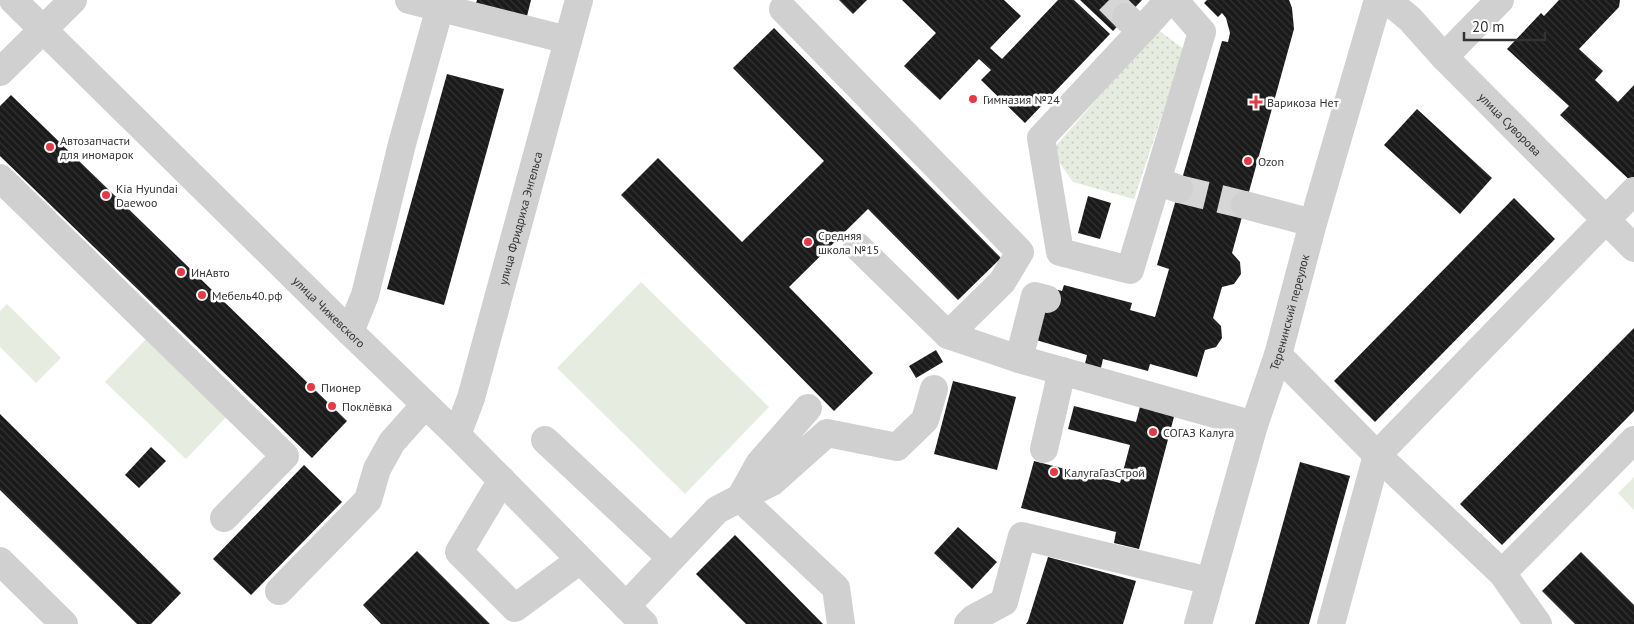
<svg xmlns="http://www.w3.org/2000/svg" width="1634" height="624" viewBox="0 0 1634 624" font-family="'PT Sans',sans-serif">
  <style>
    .grass { fill: url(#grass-dots) }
    .park { fill: #e6ecdf }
    .building { fill: url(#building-back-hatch) }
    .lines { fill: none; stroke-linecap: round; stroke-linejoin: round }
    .minor-tunnel { stroke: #d6d6d6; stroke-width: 28; stroke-dasharray: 28 14; stroke-linecap: butt }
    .minor { stroke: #d0d0d0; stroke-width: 28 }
    .poi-dot { fill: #e63946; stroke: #fff; stroke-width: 2 }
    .labels { text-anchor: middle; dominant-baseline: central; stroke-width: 5; stroke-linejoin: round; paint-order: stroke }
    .poi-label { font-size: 12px; fill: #333; stroke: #fff; text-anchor: start }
    .street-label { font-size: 12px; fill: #333; stroke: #fff }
  </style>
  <defs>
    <pattern id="grass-dots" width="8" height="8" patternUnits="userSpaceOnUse" patternTransform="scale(1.25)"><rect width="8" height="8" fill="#e6ecdf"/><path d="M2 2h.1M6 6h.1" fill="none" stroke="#c6cbc0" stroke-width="1.8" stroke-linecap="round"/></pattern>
    <pattern id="building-back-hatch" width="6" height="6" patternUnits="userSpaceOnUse" patternTransform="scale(1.25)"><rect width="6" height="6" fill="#1a1a1a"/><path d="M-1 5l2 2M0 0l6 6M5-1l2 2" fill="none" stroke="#333"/></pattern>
  </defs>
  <rect width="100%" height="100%" fill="#fff"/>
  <path class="grass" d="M1158,30L1184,49L1134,199L1073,182L1051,151Z"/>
  <g class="park">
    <path d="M641,282L769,407L685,494L557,368Z"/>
    <path d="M7,304L61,358L36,383L0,347V311Z"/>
    <path d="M148,337L229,414L186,459L105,382Z"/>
    <path d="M1634,477V510L1618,493Z"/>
  </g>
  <g class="building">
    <path d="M477,0H531L527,16L476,3Z"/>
    <path d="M839,0H867L853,14Z"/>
    <path d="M902,0H1004L1021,16L990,48L1002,59L1058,0H1074L1110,34L1025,123L981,80L991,70L979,59L940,100L904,66L936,33Z"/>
    <path d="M1080,0H1142L1113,31Z"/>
    <path d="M1207,0H1289L1292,8L1294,29L1232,253L1240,262L1241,274L1234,284L1222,287L1213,318L1221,326L1222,338L1216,347L1205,350L1197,377L1150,364L1148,371L1103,359L1100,372L1084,368L1087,355L1036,340L1050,288L1062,291L1064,285L1132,303L1130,310L1155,317L1169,269L1157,265L1222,41L1228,42L1230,33L1226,18L1222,13L1218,17L1204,3Z"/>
    <path d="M1559,0H1620L1619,7L1579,49L1603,71L1595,80L1618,102L1634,85V184L1560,115L1569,106L1507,49L1541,13L1544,16Z"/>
    <path d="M774,28L1001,258L958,300L868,209L789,287L873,373L834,411L621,195L658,158L742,242L824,161L733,68Z"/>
    <path d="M447,74L504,89L444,305L387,289Z"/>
    <path d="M11,95L347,421L312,458L0,156V106Z"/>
    <path d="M1417,109L1492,178L1460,214L1384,145Z"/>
    <path d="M1088,196L1111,203L1100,239L1078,233Z"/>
    <path d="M1514,198L1555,239L1375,422L1334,381Z"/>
    <path d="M1634,328V411L1502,545L1460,504Z"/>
    <path d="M936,350L943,362L916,378L909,366Z"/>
    <path d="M953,381L1016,397L997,470L934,454Z"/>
    <path d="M1141,403L1175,413L1139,549L1114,543L1116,532L1021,508L1034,461L1120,483L1130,445L1068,429L1074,406L1136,422Z"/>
    <path d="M0,414L181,593L151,624H137L0,490Z"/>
    <path d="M151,447L166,461L139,488L125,475Z"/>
    <path d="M1300,462L1350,476L1309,624H1255Z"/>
    <path d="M304,465L342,502L251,595L213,559Z"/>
    <path d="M958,527L997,562L972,589L934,553Z"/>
    <path d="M735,535L823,624H746L696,574Z"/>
    <path d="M417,551L490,624H381L363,605Z"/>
    <path d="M1581,552L1634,605V624H1575L1542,591Z"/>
    <path d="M1048,557L1136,581L1123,624H1026L1028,621Z"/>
  </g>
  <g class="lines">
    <g class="minor-tunnel">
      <path d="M1109,0L1126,17"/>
      <path d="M1179,189L1245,205"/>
    </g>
    <g class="minor">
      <path id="s1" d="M13,0L350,332L457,435L644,624"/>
      <path d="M409,0L568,40"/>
      <path d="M1174,0L1202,32L1157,181L1179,189"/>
      <path id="s2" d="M1387,0L1410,19L1444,57L1634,248"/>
      <path d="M783,9L1020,252L1002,282L948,335"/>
      <path d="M1126,17L1141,31L1169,0"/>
      <path d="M1141,31L1041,138L1060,252L1130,270L1157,181"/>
      <path d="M1444,57L1500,0"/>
      <path d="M0,72L73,0"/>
      <path d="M0,178L285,456L224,518"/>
      <path d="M1245,205L1313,223"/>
      <path d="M857,246L948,335L1019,359"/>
      <path d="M1047,299L1035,296L1019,359L1254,425"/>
      <path d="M350,332L365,295L402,144L442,0"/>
      <path d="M1278,355L1377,455L1502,573L1538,624"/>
      <path d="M808,408L759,464L740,498L772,482L827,433L897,447L925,420L934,389"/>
      <path id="s3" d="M457,435L471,398L579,0"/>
      <path d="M545,440L671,558"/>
      <path d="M1044,449L1062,371"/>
      <path d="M502,480L459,552L515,608L580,560"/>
      <path d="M0,561L64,624"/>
      <path d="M1502,573L1634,440"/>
      <path d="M279,591L368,500L377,469L392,442L425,405"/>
      <path d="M626,606L717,510L740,498L836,588L841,624"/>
      <path d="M968,624L974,618L1004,602L1022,536L1210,581"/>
      <path id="s4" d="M1198,624L1254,425L1278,355L1313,223L1378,0"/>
      <path d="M1331,624L1377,455L1634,191"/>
    </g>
  </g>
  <g class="poi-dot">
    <circle cx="973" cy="99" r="5"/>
    <path d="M1253.5 94.5h5v5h5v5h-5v5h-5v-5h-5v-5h5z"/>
    <circle cx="50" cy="147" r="5"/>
    <circle cx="1248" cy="161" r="5"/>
    <circle cx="106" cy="195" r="5"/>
    <circle cx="808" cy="242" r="5"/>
    <circle cx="181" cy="272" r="5"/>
    <circle cx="202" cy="295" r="5"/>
    <circle cx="311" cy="387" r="5"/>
    <circle cx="332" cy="406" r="5"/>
    <circle cx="1153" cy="432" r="5"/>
    <circle cx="1054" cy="472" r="5"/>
  </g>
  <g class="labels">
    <g class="poi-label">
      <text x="983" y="99">Гимназия №24</text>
      <text x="1267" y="102">Варикоза Нет</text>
      <text x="60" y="140">Автозапчасти<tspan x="60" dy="14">для иномарок</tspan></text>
      <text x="1258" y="161">Ozon</text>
      <text x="116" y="188">Kia Hyundai<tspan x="116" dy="14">Daewoo</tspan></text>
      <text x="818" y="235">Средняя<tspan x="818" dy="14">школа №15</tspan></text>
      <text x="191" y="272">ИнАвто</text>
      <text x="212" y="295">Мебель40.рф</text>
      <text x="321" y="387">Пионер</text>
      <text x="342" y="406">Поклёвка</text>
      <text x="1163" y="432">СОГАЗ Калуга</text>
      <text x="1064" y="472">КалугаГазСтрой</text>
    </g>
    <g class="street-label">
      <text stroke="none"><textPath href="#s2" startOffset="175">улица Суворова</textPath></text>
      <text stroke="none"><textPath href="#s3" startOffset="226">улица Фридриха Энгельса</textPath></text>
      <text stroke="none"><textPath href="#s1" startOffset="444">улица Чижевского</textPath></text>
      <text stroke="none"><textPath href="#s4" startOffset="325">Теренинский переулок</textPath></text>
    </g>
  </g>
  <path d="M1464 32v8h81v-8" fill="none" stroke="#333333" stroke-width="2.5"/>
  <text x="1472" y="32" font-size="15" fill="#333333" stroke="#ffffff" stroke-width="4" paint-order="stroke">20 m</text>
</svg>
